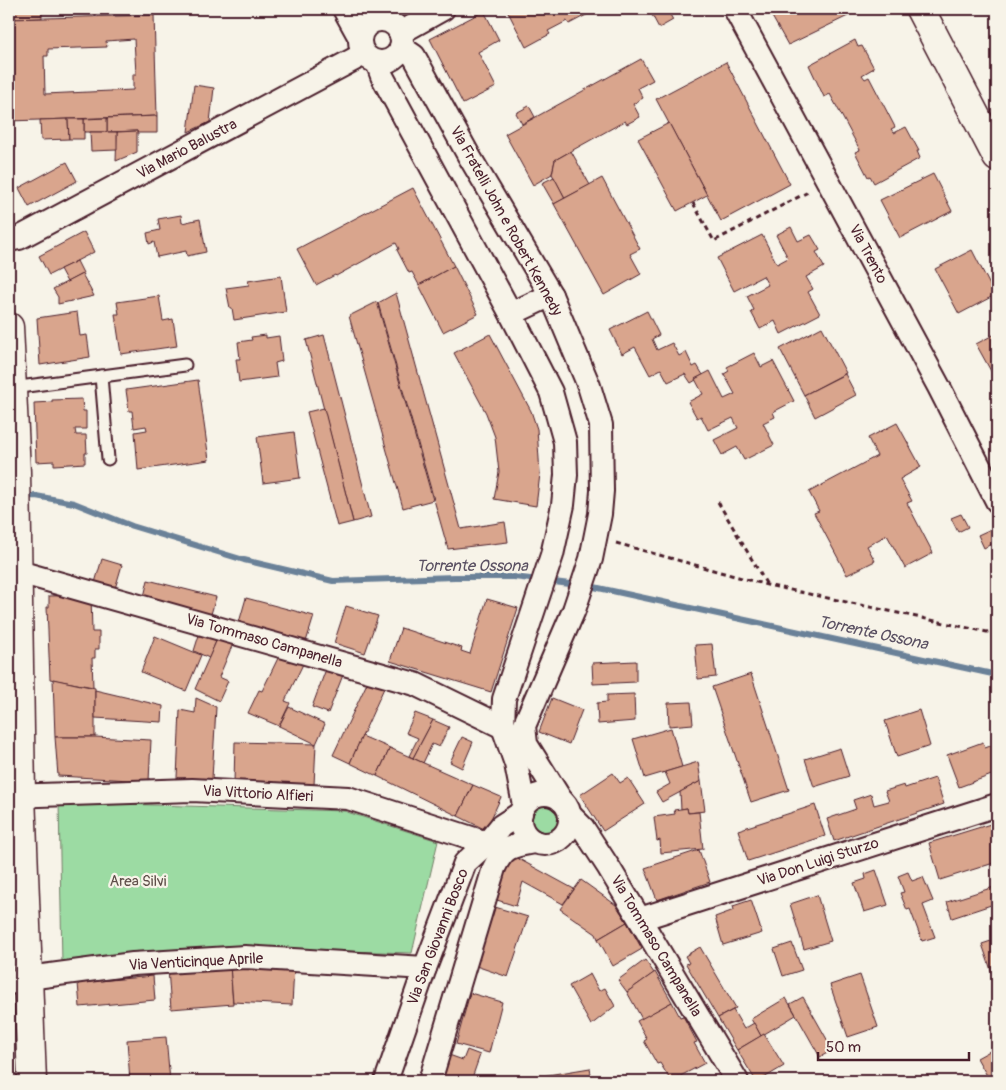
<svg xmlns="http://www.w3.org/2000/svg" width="1006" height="1090" viewBox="0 0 1006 1090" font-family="Pangolin,sans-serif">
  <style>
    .green { fill: #9cdba3; stroke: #737d67 }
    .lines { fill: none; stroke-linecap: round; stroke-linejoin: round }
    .stream { stroke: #6b8198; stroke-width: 6 }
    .building { fill: #d9a58d; stroke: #4a1f2b; fill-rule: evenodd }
    .lane-casing { stroke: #4a1f2b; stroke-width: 15 }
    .street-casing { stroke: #4a1f2b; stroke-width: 26 }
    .secondary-casing { stroke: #4a1f2b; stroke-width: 31 }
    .path { stroke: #4a1f2b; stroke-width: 3; stroke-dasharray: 5 4; stroke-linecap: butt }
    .lane { stroke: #f7f3e8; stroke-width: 11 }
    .street { stroke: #f7f3e8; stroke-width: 22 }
    .secondary { stroke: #f7f3e8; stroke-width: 28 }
    .labels { text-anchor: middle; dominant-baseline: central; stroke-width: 4.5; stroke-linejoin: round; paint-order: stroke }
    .street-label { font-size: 15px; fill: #4a1f2b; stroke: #f7f3e8 }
    .park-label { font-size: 15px; fill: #5e4e49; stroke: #f7f3e8 }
    .water-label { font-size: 16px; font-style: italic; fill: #5a5062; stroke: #f7f3e8 }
  </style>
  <rect width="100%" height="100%" fill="#f7f3e8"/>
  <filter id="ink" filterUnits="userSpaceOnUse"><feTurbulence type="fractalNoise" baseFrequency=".02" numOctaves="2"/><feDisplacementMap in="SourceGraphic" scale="10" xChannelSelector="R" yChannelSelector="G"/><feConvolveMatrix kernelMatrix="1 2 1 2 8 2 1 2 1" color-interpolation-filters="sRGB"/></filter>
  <g filter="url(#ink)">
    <g class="green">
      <path d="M59,802L344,811L438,841L412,953L245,948L62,964Z"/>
      <circle cx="545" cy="820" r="16"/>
    </g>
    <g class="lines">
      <path class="stream" d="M22,497L36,496L74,503L132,526L244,560L333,581L455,577H514L594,587L997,675"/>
    </g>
    <g class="building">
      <path d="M9,9H42V18L9,19Z"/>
      <path d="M510,9H591L592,12L569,24L567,21L548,31L550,34L526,47L507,10Z"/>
      <path d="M659,9H667L673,20L659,28L651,13Z"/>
      <path d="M778,9H846L850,15L788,45L770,13Z"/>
      <path d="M484,11L499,40L478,52L496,87L463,104L430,39Z"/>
      <path d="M154,15L157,116L9,121V19ZM134,39L136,74H133V90L45,94L44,56H48V49L107,47L106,41Z"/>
      <path d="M855,40L858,47L862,46L874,68L862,75L865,79L869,77L895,127L891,129L894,133L906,127L919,151H917L920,158L874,183L870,176L868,177L855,152L860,150L830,94L824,97L809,65Z"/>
      <path d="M641,59L653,80L638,88L643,98L633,104L640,117L627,124L625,121L555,160L552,174L533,185L505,134Z"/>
      <path d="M726,62L790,184L721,221L656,99Z"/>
      <path d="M194,85L214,88L210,122L188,132Z"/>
      <path d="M529,106L535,117L522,124L516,113Z"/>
      <path d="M157,116V133H137V131L107,132V118Z"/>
      <path d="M107,118V132H84V119Z"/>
      <path d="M68,119L69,139L41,140L40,120Z"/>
      <path d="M68,119H84V139H69Z"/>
      <path d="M669,123L707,195L677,211L638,139Z"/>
      <path d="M137,131V152L116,161L117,132Z"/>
      <path d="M90,132H117V150L91,151Z"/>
      <path d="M571,151L590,185L565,198L552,174L555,160Z"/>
      <path d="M67,162L77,181L29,207L19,188Z"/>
      <path d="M933,174L952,211L900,238L880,200Z"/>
      <path d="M554,177L565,198L554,204L542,183Z"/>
      <path d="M602,178L640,249L630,254L641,274L604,295L554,204Z"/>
      <path d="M413,188L454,266L419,285L412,272L409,273L397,250L399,249L396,243L336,276L335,275L316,285L297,249Z"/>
      <path d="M181,215L182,223L200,219L206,252L187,256L186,251L157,257L154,242L149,244L147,233L160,230L158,219Z"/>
      <path d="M791,227L798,241L811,235L820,250L816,252L824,267L806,277L813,289L808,292L820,314L781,334L775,321L760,329L751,312L754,310L747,296L768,285L763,276L734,291L717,258L762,235L777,264L788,258L776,235Z"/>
      <path d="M84,232L94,252L49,275L39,256Z"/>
      <path d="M972,250L995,295L959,314L935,269Z"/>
      <path d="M77,261L84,275L82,274L67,282L60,269Z"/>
      <path d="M454,266L478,314L443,332L419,285Z"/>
      <path d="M82,274L94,296L58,304V297L53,289Z"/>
      <path d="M281,276L286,312L234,320L232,308H230L226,288L249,285L248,281Z"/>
      <path d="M396,293L461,529L505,522L508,542L448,549L378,303Z"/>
      <path d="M159,296L163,321L173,319L177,346L121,354L115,314H119L117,302Z"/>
      <path d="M377,302L433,500L403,508L349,316Z"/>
      <path d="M647,311L659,335L652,339L657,350L672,343L679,356L686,352L693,367L697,365L703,375L695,379L696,380L691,383L685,374L668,382L661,369L650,375L635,347L622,354L610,330Z"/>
      <path d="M77,312L80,336L87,335L90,357L40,365L37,318Z"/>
      <path d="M822,327L846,373L804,395L780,349Z"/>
      <path d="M997,333V382L976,344Z"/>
      <path d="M490,334L531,411L537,429L540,474L536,506L494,499L499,472L495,437L486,413L454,353Z"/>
      <path d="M266,335V338L279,336L282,361L275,363L277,377L239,382L236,359H240L238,342L252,340L251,337Z"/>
      <path d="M324,335L371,517L353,522L306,340Z"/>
      <path d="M754,353L761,367L773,361L794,401L773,412L775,417L763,423L774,445L744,460L737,447L722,455L714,440L738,428L733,418L708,430L701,416L697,418L688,402L703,394L695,379L710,371L724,399L735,394L724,374L729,371L727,367Z"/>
      <path d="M845,374L856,395L815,417L804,395Z"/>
      <path d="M198,380L209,460L138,470L135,432L147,430L146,426L134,428L132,411H129L126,390Z"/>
      <path d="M82,399L83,411H86V429H75L76,435H86L87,453H85V463L54,465V461L36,462L34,403L52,402V400Z"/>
      <path d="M324,408L353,522L337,526L307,412Z"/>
      <path d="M897,423L921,467L900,479L912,501L907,503L933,553L905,568L887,535L867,546L875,561L847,575L814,513L819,511L809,492L877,456L868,438Z"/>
      <path d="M294,432L300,478L263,483L257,437Z"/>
      <path d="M961,514L968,527L958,532L951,518Z"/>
      <path d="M991,529L997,541L984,548L978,535Z"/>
      <path d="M102,559L122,565L114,592L94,586Z"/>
      <path d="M148,580L216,597L209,621L142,605Z"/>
      <path d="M91,595L92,632H99V649H95V658H92L93,687L50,679L47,607H49V596Z"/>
      <path d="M246,598L314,616L305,645L238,626Z"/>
      <path d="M487,599L518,608L491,692L390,661L401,628L462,648L461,651L470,654Z"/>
      <path d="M346,606L378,616L365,653L334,643Z"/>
      <path d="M199,635L217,639L209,658L194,651Z"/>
      <path d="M155,636L201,655L186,691L141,672Z"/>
      <path d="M218,637L234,641L219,677L228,681L219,701L195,689Z"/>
      <path d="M712,644L716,677L698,679L695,645Z"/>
      <path d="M280,654L304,662L285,701L290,703L279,726L248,713L259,690L262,691Z"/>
      <path d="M636,661V682L593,684L592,663Z"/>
      <path d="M326,669L343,675L328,713L312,707Z"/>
      <path d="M751,674L789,790L751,802L712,687Z"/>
      <path d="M53,679L95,688V737H55Z"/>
      <path d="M368,681L384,688L350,763L333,755Z"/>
      <path d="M95,690L163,706L162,722L95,718Z"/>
      <path d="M634,694L635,721L598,724L597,703L607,702V695Z"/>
      <path d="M196,698L216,707L212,779L177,778L180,710L195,713Z"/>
      <path d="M552,698L582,710L569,744L539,732Z"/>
      <path d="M691,702L693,724L669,726L668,703Z"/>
      <path d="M289,707L325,724L316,744L279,726Z"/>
      <path d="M919,710L930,746L897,757L885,721Z"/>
      <path d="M415,713L433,720L413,758L409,756L418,738L406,733Z"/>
      <path d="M433,720L449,727L439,747L432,744L423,763L413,758Z"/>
      <path d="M671,728L682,767L645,778L633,739Z"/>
      <path d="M362,736L390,748L377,776L350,763Z"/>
      <path d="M55,737H95L151,740L149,781L58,776Z"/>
      <path d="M462,737L473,742L462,768L450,762Z"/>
      <path d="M235,742L316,744L314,785L234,783Z"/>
      <path d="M983,742L985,748L993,745L997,759V773L959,787L947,755Z"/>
      <path d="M997,744V759L993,745Z"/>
      <path d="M390,748L473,785L458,816L377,776Z"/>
      <path d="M840,748L849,776L814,787L805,759Z"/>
      <path d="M698,762L701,781L662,802L656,792L670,784L665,772Z"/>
      <path d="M613,773L620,783L628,778L645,804L603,831L580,795Z"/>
      <path d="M935,778L944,804L834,841L827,819L856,809L853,800L871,794L874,805L889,801L885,791L904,785L905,788Z"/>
      <path d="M701,781L705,811L688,813L687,808L681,809L680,792Z"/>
      <path d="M473,785L501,797L486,830L458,816Z"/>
      <path d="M815,805L825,836L748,861L738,830Z"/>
      <path d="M687,808L688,813L699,812L703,849L661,853L660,840L657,841L654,817L675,814L674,810Z"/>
      <path d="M997,822V862L940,880L929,843Z"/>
      <path d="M699,850L710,882L657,900L645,868Z"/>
      <path d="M517,858L574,889L563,904L523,882L516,906L497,900L508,862Z"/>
      <path d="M876,870L888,905L864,912L854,883L866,879L865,874Z"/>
      <path d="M908,872L912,881L923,877L933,901L923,905L935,937L922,941L910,909L907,910L900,893L904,892L898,876Z"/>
      <path d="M581,880L616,905L627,922L598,939L596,934L560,909Z"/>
      <path d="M997,886V903L952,918L947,902Z"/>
      <path d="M817,895L831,941L804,949L790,904Z"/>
      <path d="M751,900L762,933L723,945L715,917L734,910L733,906Z"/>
      <path d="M495,907L528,917L508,977L476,966Z"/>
      <path d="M627,922L642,949L613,966L598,939Z"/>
      <path d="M997,939V971L992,973L982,944Z"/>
      <path d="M792,943L802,970L783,976L774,949Z"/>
      <path d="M700,947L736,1008L718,1018L686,964L689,963L685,956Z"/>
      <path d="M645,960L654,973L627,992L618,980Z"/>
      <path d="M230,964L233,1004L171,1009L168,969Z"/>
      <path d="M230,966L294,968L292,1005L233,1002Z"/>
      <path d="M655,972L672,1002L642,1019L627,992Z"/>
      <path d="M590,974L599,991L605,988L615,1006L591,1025L569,986Z"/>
      <path d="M860,975L878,1027L848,1037L830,985Z"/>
      <path d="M153,976L155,1000L80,1007L78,983Z"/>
      <path d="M470,993L502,1002L489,1053L456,1044Z"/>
      <path d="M803,997L833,1050L820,1057L790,1004Z"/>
      <path d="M786,998L796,1015L761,1036L751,1019Z"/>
      <path d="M672,1002L680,1017L683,1016L697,1042L694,1043L705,1063L671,1081L660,1063L657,1064L644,1041L647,1039L637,1021Z"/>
      <path d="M733,1010L744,1029L754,1023L761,1036L737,1050L718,1018Z"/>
      <path d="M764,1034L784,1066L759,1081H756L737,1050Z"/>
      <path d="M166,1037L170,1081H130L127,1040Z"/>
      <path d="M997,1047V1081H990L977,1058Z"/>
      <path d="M467,1050L480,1055L471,1081H441L449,1055L463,1060Z"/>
      <path d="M590,1068L592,1081H537L536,1077Z"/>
    </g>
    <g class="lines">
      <defs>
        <g id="lane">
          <path d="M101,376L108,459"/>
          <path d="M12,388L185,365"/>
        </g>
        <g id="street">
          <path d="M344,9L360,38"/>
          <path d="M735,9L939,387L997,501"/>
          <circle cx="381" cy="41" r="21"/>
          <path d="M400,33L443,9"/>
          <path d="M401,47L414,56L469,156L551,295L589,386L601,425L602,491L600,514L591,559L574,610L524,726L526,744L561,800"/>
          <path d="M377,62L382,76L511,314L551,392L565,442L566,475L563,505L552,555L504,699L503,727L516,764L524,805"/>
          <path d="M9,240L19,238L364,54"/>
          <path d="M511,314L551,295"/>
          <path d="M19,572L415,684L503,727"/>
          <circle cx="545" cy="819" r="25"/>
          <path d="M9,796L192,790L348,798L487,843"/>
          <path d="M570,815L583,828L609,868L737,1081"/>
          <path d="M640,919L997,805"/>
          <path d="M9,983L28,978L133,964L245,957L425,968"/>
          <path d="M386,1081L425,968L465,863L487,843L501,826L521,813"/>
          <path d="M430,1081L494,868C504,846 512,846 535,842"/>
        </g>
        <g id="secondary">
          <path d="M920,9L997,157"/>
          <path d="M9,327L16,472L21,795L32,1081"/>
        </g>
      </defs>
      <use href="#lane" class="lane-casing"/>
      <use href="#street" class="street-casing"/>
      <use href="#secondary" class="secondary-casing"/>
      <g class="path">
        <path d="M693,203L714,241L810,191"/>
        <path d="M718,502L767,585"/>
        <path d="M616,543L767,585L987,632L997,630"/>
      </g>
      <use href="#lane" class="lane"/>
      <use href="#street" class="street"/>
      <use href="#secondary" class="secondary"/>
    </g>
  </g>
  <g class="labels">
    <g class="street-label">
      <text transform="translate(187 149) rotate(-28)">Via Mario Balustra</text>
      <text transform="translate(506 221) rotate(61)">Via Fratelli John e Robert Kennedy</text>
      <text transform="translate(868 254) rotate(62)">Via Trento</text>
      <text transform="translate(264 641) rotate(16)">Via Tommaso Campanella</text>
      <text transform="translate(258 794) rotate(3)">Via Vittorio Alfieri</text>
      <text transform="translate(818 862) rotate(-18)">Via Don Luigi Sturzo</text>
      <text transform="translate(438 937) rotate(-69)">Via San Giovanni Bosco</text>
      <text transform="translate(656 946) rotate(59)">Via Tommaso Campanella</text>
      <text transform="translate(196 962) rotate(-3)">Via Venticinque Aprile</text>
    </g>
    <g class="park-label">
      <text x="138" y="881">Area Silvi</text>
    </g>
    <g class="water-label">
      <text x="472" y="566">Torrente Ossona</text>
      <text transform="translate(873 633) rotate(12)">Torrente Ossona</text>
    </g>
  </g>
  <rect width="1006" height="1090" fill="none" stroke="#f7f3e8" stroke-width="30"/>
  <rect x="15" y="15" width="976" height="1060" fill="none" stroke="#4a1f2b" stroke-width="2" filter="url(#ink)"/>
  <path d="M818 1052v8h151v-8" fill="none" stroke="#4a1f2b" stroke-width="2.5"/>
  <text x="826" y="1052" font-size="15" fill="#4a1f2b" stroke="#f7f3e8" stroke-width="4" paint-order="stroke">50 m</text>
</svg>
